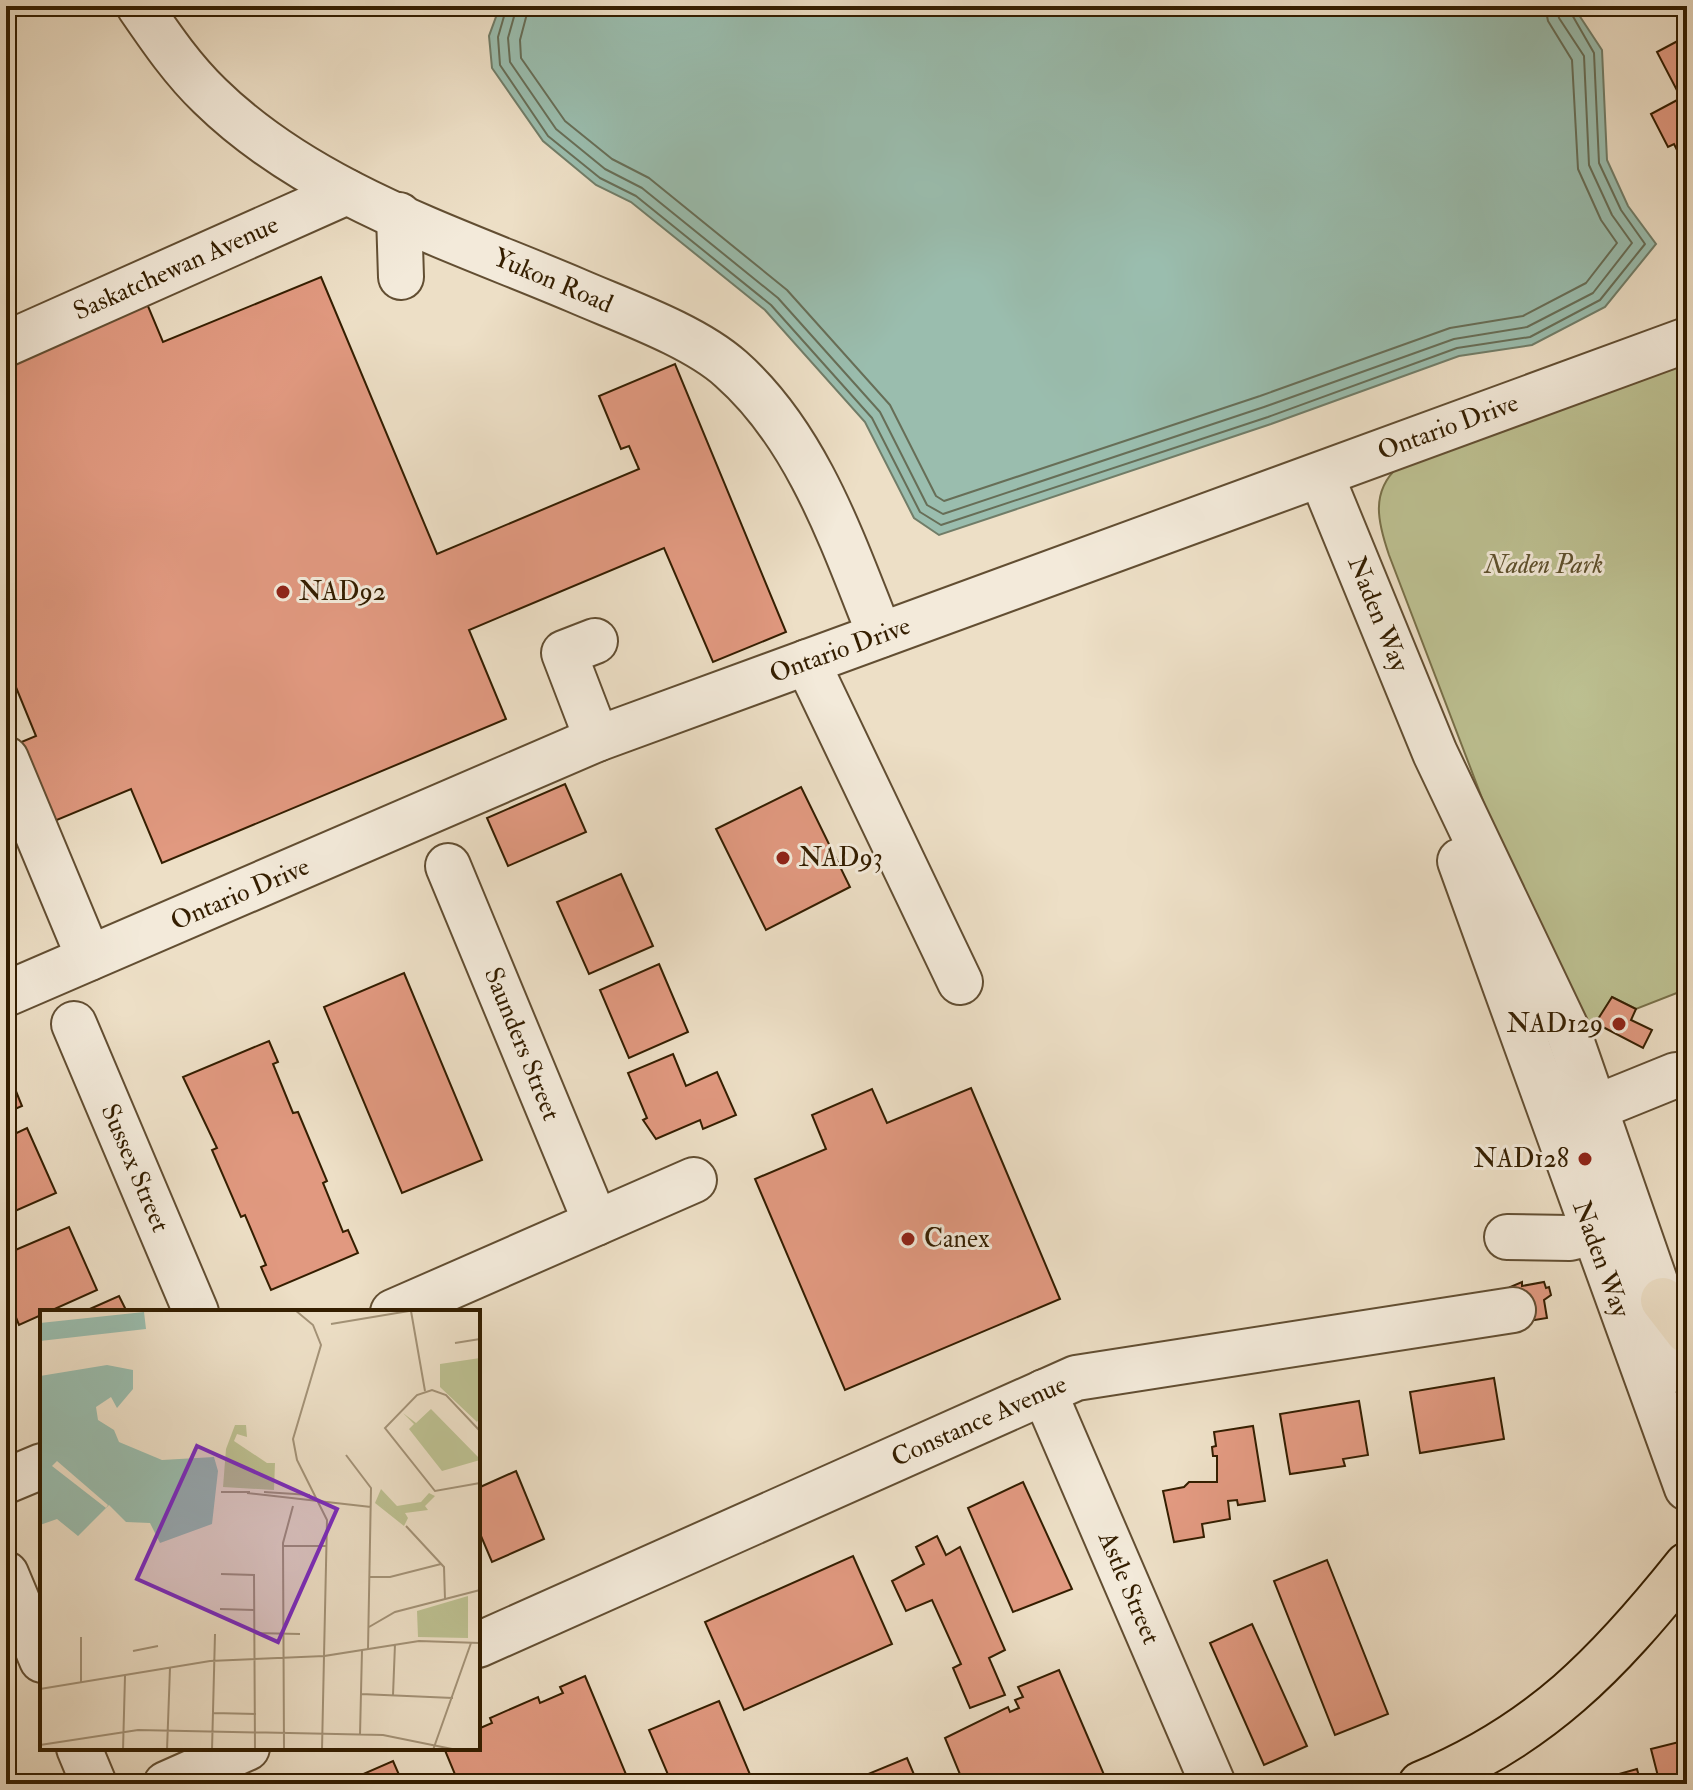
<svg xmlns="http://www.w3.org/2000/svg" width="1693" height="1790" viewBox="0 0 1693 1790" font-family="'IM FELL Double Pica',serif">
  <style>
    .green { fill: #bdc192; stroke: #787049; stroke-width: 2 }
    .water { fill: #9abdae; stroke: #717d68; stroke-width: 2 }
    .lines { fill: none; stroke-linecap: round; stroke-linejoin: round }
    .shore { stroke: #676e57; stroke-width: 2 }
    .building { fill: #e19980; stroke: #341e00; stroke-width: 2 }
    .minor-casing { stroke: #624e32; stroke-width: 48 }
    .major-casing { stroke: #341e00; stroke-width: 48 }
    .minor { stroke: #f3eada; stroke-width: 44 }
    .major { stroke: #eddfc6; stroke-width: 44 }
    .poi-dot { fill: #8f2418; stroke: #f3eada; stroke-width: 3 }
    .labels { text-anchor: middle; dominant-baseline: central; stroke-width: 6; stroke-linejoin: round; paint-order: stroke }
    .street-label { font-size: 26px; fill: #341e00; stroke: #f3eada }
    .park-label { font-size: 26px; font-style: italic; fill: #5d4f2c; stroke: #f3eada }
    .poi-label { font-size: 26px; fill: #341e00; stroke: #f3eada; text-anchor: start }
    .inset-road { fill: none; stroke: #a39277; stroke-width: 2 }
    .view { fill: #7b2cbf; fill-opacity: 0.15; stroke: #7b2cbf; stroke-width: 4 }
    .inset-edge { fill: none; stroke: #341e00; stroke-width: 4 }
  </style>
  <rect width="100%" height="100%" fill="#eddfc6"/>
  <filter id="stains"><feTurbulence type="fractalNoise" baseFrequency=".0025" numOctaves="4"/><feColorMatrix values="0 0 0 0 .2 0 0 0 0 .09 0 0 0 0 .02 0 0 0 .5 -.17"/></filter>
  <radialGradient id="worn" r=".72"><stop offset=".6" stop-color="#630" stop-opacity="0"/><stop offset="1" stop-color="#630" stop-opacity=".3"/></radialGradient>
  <path class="green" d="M1687,361V989L1636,1009L1612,997L1599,1019L1600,1022L1587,1027L1490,819L1389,555C1378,523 1370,492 1398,467Z"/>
  <path class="water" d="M500,6H1573L1602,50L1607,160L1628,206L1656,244L1605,307L1532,345L1459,356L1271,424L939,535L914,518L865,422L765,310L631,202L596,185L543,141L492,68L489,36Z"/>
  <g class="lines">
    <g class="shore">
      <path d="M507,6L498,37L500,65L548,136L600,178L636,196L771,305L872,418L920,512L941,525L1268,417L1457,348L1530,337L1600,300L1645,244L1621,210L1599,163L1594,53L1567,6"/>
      <path d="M517,6L508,38L510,62L556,129L605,169L642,188L778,298L880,412L927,505L943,514L1264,407L1454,339L1527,327L1593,293L1632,243L1612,215L1589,165L1584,56L1559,18L1557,6"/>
      <path d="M529,6L520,40L521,58L565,121L612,159L649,178L787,290L890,405L936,496L944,501L1260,396L1450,328L1523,316L1586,283L1617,243L1601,220L1578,169L1572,60L1548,21L1545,6"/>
    </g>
  </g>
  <g class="building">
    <path d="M1687,36V170L1674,144L1668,147L1651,114L1681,98L1657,52Z"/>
    <path d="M321,277L437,554L639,469L629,446L621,449L599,396L675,364L786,632L713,662L664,548L469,630L506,719L162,863L131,789L52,822L19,743L36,736L6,663V357L145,299L163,342Z"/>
    <path d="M565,784L586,832L508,866L487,818Z"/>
    <path d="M801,787L850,887L766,930L716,829Z"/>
    <path d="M621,874L653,946L589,974L557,902Z"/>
    <path d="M659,964L688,1032L629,1058L600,990Z"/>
    <path d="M404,973L482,1160L402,1193L324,1007Z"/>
    <path d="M1612,997L1636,1009L1631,1020L1652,1030L1643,1048L1599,1025L1598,1019Z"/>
    <path d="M269,1041L278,1062L273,1064L293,1113L298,1112L327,1181L323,1183L343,1232L348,1230L358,1253L271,1290L261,1267L266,1265L245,1215L241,1217L212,1150L217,1148L183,1077Z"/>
    <path d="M673,1054L686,1086L717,1072L736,1115L703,1129L700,1120L656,1139L643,1120L647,1118L628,1073Z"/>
    <path d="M9,1074L22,1106L6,1113V1075Z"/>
    <path d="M971,1088L1060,1299L845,1390L755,1179L826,1149L812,1115L872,1089L887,1123Z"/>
    <path d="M27,1128L56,1193L6,1215V1138Z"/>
    <path d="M69,1227L97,1290L19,1325L6,1293V1254Z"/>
    <path d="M1522,1282V1286L1544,1282L1546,1288L1549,1287L1551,1295L1544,1300L1547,1318L1522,1322L1513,1304L1510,1287Z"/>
    <path d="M119,1296L127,1312H83Z"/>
    <path d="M1494,1378L1504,1439L1420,1453L1410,1392Z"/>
    <path d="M1359,1401L1368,1455L1343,1459L1345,1466L1290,1474L1280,1414Z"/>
    <path d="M1253,1426L1265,1501L1238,1505L1237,1500L1228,1501L1230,1519L1202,1524L1204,1537L1174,1542L1163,1491L1184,1487L1189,1482H1217V1456H1213L1212,1447L1216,1446L1214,1432Z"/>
    <path d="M516,1471L544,1539L492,1562L478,1529V1488Z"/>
    <path d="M1023,1482L1072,1589L1013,1612L968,1508Z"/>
    <path d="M937,1536L946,1555L960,1547L1005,1650L989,1658L1005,1695L970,1708L953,1668L961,1664L932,1600L906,1611L892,1581L924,1564L916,1547Z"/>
    <path d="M853,1556L892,1644L744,1710L705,1622Z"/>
    <path d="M1327,1560L1388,1714L1335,1735L1274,1581Z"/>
    <path d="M1252,1624L1307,1746L1264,1765L1210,1643Z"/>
    <path d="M1059,1670L1108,1784H964L945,1738L1008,1707L1010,1712L1019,1708L1015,1700L1023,1697L1018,1687Z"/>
    <path d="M585,1676L630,1784H459L444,1748H478V1729L492,1723L490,1718L538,1697L540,1703L563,1693L560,1687Z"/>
    <path d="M719,1701L754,1784H672L649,1730Z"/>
    <path d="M1687,1740V1784H1660L1651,1749Z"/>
    <path d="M907,1758L918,1784H844Z"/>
    <path d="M393,1761L403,1784H346L345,1782Z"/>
    <path d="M1637,1769L1641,1784H1583Z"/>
  </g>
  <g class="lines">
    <defs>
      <g id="minor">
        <path d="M139,6C161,38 182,69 210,96C309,193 450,237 575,290C623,311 693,335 731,369C808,437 843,543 880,635"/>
        <path d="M399,215L401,277"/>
        <path d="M6,344L347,192"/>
        <path d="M1321,475L1435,753L1569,1034L1687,1373"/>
        <path d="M595,641L564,653L597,739"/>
        <path d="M807,662L960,982"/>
        <path d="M6,759L89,958"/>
        <path d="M1460,861L1687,1488"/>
        <path d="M448,866L596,1223"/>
        <path d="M6,994L597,739L1687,340"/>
        <path d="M74,1024L196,1312"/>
        <path d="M1570,1118L1676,1075"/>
        <path d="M1507,1237L1570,1238L1619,1226"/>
        <path d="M393,1312L694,1180"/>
        <path d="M1044,1392L1213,1784"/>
        <path d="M6,1481L42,1466"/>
        <path d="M6,1574L42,1660"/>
        <path d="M478,1645L1076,1378L1513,1310"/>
        <path d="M79,1748L94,1784"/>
        <path d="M166,1784L247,1748"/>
      </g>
      <g id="major">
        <path d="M1663,1300L1687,1331"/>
        <path d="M1421,1784C1540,1735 1608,1664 1687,1565"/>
      </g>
    </defs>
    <use href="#minor" class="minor-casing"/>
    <use href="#major" class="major-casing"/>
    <use href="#minor" class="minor"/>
    <use href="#major" class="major"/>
  </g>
  <g class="poi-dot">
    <circle cx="283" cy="592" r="8"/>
    <circle cx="783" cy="858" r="8"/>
    <circle cx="1619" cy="1024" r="8"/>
    <circle cx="1585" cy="1159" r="8"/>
    <circle cx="908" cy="1239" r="8"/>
  </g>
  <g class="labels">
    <g class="street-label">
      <text transform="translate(176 268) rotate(-24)">Saskatchewan Avenue</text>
      <text transform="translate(553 281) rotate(23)">Yukon Road</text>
      <text transform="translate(1448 427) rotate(-20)">Ontario Drive</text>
      <text transform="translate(1378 614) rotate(68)">Naden Way</text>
      <text transform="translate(840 650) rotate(-20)">Ontario Drive</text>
      <text transform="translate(240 894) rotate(-23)">Ontario Drive</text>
      <text transform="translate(522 1044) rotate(68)">Saunders Street</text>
      <text transform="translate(135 1168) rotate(67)">Sussex Street</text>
      <text transform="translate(1601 1259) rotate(70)">Naden Way</text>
      <text transform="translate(979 1421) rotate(-24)">Constance Avenue</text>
      <text transform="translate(1129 1588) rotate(67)">Astle Street</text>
    </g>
    <g class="park-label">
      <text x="1544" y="565">Naden Park</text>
    </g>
    <g class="poi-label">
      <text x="299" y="592">NAD92</text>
      <text x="799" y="858">NAD93</text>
      <text x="1603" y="1024" text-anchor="end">NAD129</text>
      <text x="1569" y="1159" text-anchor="end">NAD128</text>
      <text x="924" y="1239">Canex</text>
    </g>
  </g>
  <g transform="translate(40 1310)">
    <rect width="440" height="440" fill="#eddfc6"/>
    <path d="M440,48V107L437,112L400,77V54ZM391,99L440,149V150L402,161L369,119L374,114L363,103L376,113ZM195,115H206L207,127L197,124L194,131L227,153H235L234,180L183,177L186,139ZM341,179L357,196L381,192L389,183L395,186L385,196L388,200L365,203L368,208L364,216L335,193ZM428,286V328L378,327L377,301Z" fill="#bdc192"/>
    <path d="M104,2L106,19L0,31V13ZM67,55L93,60V79L77,98L71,87L56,97L58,110L74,120L79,132L122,150L174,147L178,161L172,214L120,233L110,213L86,212L69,195L38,226L17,209L0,215V66Z" fill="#9abdae"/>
    <path d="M17,151L68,195L66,198L12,156Z" fill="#eddfc6"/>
    <path class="inset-road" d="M255,0L273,15L281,35L253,129L257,150L287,210L284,346L379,331L440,333M371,1L385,81M291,14L375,0M415,33L440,29M440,121L406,85L392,80L377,85L345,118L395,181L440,173M306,145L331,178L328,339M181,182H210M224,182L270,185M207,183L331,197M366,216L404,257L405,289M243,236H287M181,264L214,265L215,440M330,267H350L401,254M180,299L214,300M329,317L355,302L440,280M214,323L260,324M93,341L118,336M41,373V327M0,379L170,351L284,346L282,440M321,384L413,388M353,385L355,334M173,403L216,404M320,425L322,340M0,435L98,420L343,425L417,440M83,440L85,366M127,440L130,358M172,440L175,324M244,440L243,233L253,196M393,440L431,333"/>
    <path class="view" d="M157,136L297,199L238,332L97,269Z"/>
    <rect width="440" height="440" class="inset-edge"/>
  </g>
  <rect width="1693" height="1790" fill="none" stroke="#eddfc6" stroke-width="32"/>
  <rect x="8" y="8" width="1677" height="1774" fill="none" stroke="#341e00" stroke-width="4"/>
  <rect x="16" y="16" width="1661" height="1758" fill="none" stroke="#341e00" stroke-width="2"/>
  <rect width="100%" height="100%" filter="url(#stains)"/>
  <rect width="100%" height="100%" fill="url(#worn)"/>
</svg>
